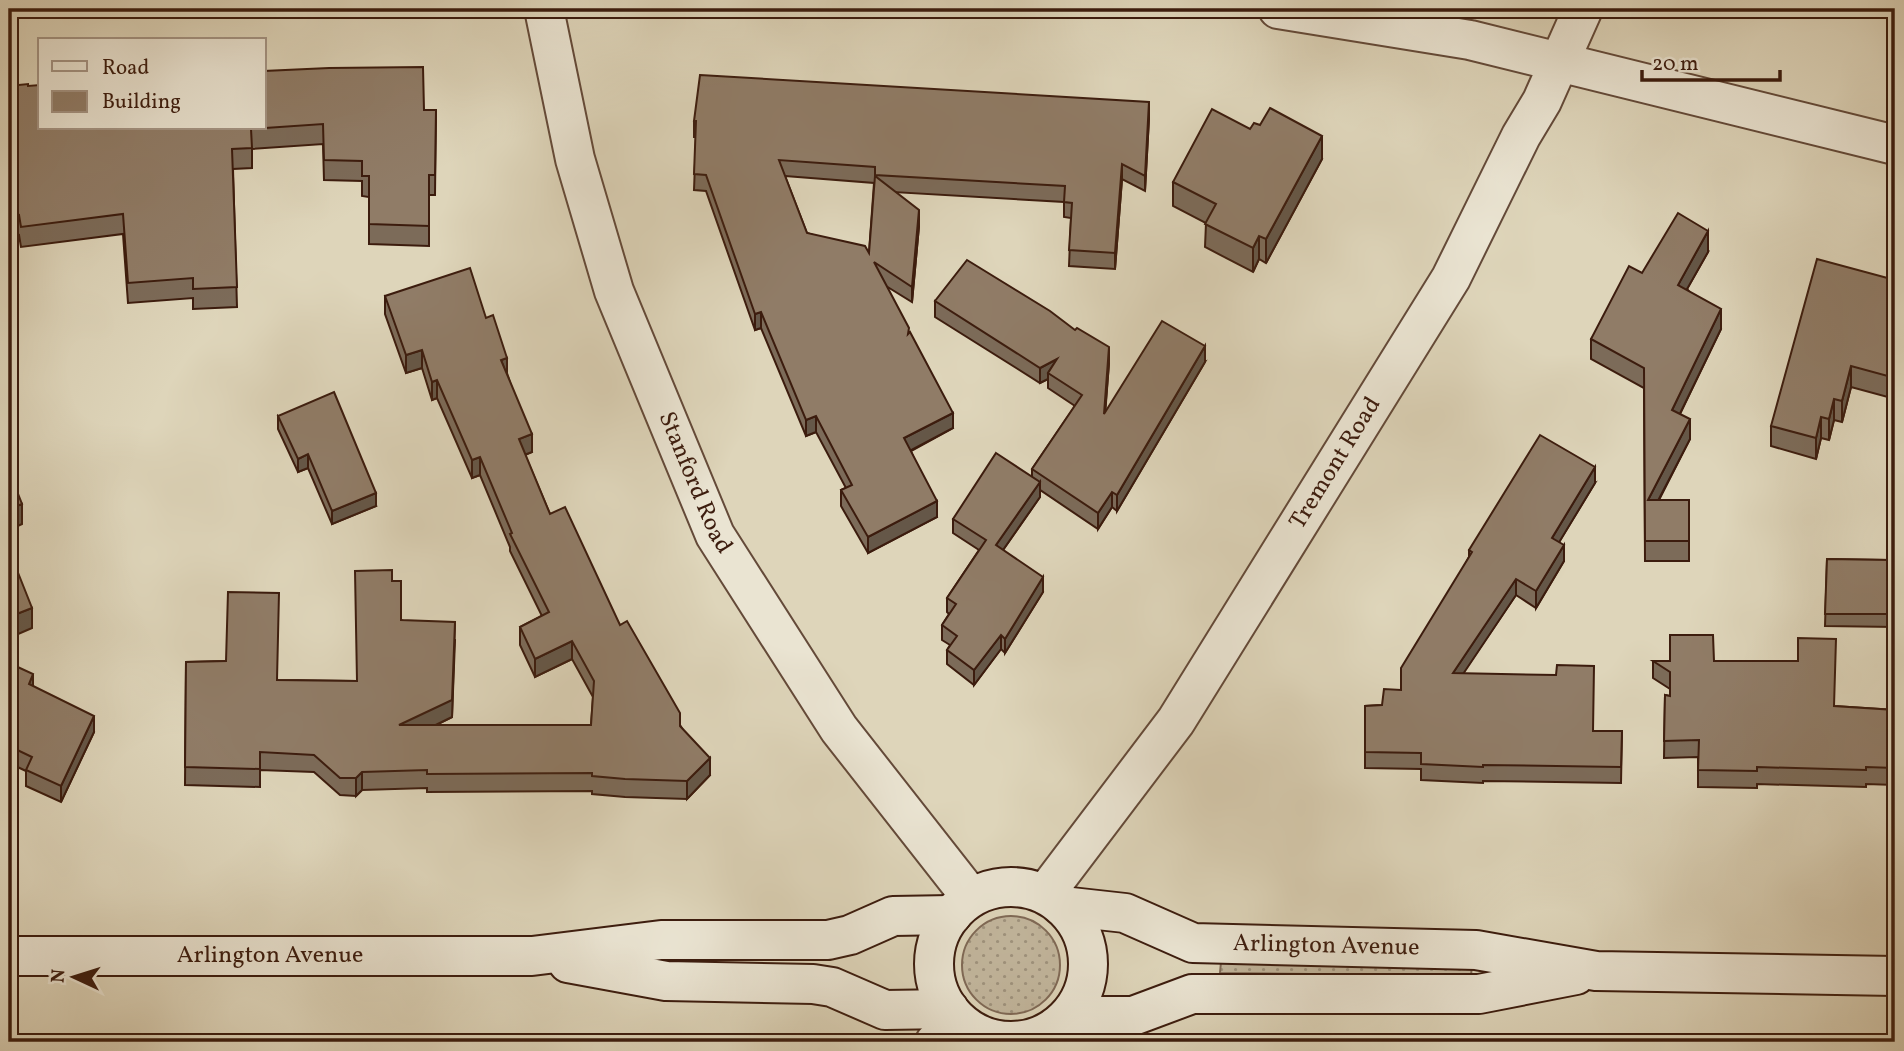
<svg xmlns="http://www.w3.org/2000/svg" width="1904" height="1051" viewBox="0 0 1904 1051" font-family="Vollkorn,serif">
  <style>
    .garden { fill: url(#garden-dots); stroke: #7f6956; stroke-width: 2 }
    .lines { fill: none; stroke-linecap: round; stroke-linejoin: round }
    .street-casing { stroke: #644a39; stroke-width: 42 }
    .secondary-casing { stroke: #3c1c0e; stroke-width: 42 }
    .street { stroke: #eae4d2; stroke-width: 38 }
    .secondary { stroke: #eae4d2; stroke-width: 38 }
    .wall { fill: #7c6b59; stroke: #3c1c0e; stroke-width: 2; fill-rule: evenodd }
    .shaded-wall { fill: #655748; stroke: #3c1c0e; stroke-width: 2 }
    .building { fill: #907c67; stroke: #3c1c0e; stroke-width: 2 }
    .labels { text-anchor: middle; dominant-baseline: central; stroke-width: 7; stroke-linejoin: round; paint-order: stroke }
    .street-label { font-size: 24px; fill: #3c1c0e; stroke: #eae4d2 }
  </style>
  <defs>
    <pattern id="garden-dots" width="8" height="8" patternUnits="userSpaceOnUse" patternTransform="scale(1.75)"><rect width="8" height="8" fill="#c2b69d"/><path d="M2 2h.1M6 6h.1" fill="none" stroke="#9f937e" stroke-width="1.8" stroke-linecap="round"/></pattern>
  </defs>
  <rect width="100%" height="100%" fill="#ded5ba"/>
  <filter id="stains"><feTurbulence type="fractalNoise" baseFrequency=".00286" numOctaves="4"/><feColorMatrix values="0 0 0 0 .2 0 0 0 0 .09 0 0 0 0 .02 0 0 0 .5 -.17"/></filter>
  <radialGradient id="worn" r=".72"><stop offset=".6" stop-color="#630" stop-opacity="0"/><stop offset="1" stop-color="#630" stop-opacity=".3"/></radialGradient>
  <g class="garden">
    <circle cx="1011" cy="965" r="49"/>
    <path d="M1221,962L1472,964L1471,976L1220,973Z"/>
  </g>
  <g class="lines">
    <defs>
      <g id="street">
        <path id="s1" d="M544,9L575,159L614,291L715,535L839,729L970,896"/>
        <path d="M1278,9L1470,40L1895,145"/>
        <path id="s2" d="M1045,894L1176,721L1451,278L1521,136L1542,101L1583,9"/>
        <path d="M1056,1027L1078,1042"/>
        <path d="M935,1042L957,1022"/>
      </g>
      <g id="secondary">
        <circle cx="1011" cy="964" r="77"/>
        <path id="s3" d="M1062,906L1125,913L1193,943L1476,950L1596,971L1895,976"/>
        <path id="s4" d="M9,956H532L661,940H828L850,935L893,916L952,915"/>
        <path d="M568,963L666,981L813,984L832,987L885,1010L949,1009"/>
        <path d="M1069,1016H1133L1192,994H1479L1576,975"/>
      </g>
    </defs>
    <use href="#street" class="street-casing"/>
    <use href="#secondary" class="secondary-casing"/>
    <use href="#street" class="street"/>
    <use href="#secondary" class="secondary"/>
  </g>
  <g class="wall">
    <path d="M9,86H28L424,110H436L435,195H429V246L369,244V197L362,196V181L324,180L323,144L252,149V168L233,169L237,307L193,309V298L128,303L123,234L21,247L19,235L9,237Z"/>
    <path d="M1149,118L1145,191L1122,179L1115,269L1069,266L1071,218L1064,217V202L894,192L919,226L912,302L886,286L953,428L911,451L937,517L868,553L841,506V490L846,488L816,432L806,436L761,328L755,330L706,191L694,190L696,137H694V121ZM785,176L874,183L869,253L807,233Z"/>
    <path d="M1250,129L1322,159L1266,263L1259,259L1253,272L1205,247L1206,223L1173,206V182Z"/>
    <path d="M1708,252L1687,289L1721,329L1680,414L1690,439L1659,500H1689V561H1645L1644,388L1591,359V339L1642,273Z"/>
    <path d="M1895,280V399L1851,387L1842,422L1834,420L1829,440L1821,438L1816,459L1771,446V426Z"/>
    <path d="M385,296L486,318L507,373L532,452L525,455L550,514L620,625L710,775L687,799L625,797L592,794V791L427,792V788L362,790L356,796L340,795L314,772L260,770V787L185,785L186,662L226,661L278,680L357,681L392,581L401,620L455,640L452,717L436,725H591L593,697L572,659L535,677L520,645V627L542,616L510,551V547L480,475L472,478L437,398L432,400L422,368L406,373L385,314Z"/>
    <path d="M935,301L1109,363L1105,412L1205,362L1117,511L1112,507L1098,529L1040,490V497L1003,550L1043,592L1005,653L1001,649L974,685L947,664V650L950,645L942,640V625L949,614L947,612V598L979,550L953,533V519L1032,477V469L1075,406L1048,388V379L1040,383L935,317Z"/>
    <path d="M278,416L376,506L332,524L308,468L298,472L278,429Z"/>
    <path d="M1595,483L1559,542L1564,561L1536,608L1516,595L1463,673L1593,731H1622L1621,783L1483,781V783L1421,780V769L1365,768V706L1382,705L1401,690L1469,557V550Z"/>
    <path d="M1895,544V627L1825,626L1827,559L1890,560Z"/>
    <path d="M1653,661H1714L1834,706L1895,710V785L1866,784V787L1757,784V788L1698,787V757L1664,758L1665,695L1670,696V689L1653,678Z"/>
    <path d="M9,663L33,686L94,732L61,802L26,786V771L9,763Z"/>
  </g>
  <g class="shaded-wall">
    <path d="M1149,102V118L1145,191V176Z"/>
    <path d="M1322,136V159L1266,263V239Z"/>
    <path d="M1122,164V179L1115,269V253Z"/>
    <path d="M919,210V226L912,302V287Z"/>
    <path d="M1708,231V252L1678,305V285Z"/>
    <path d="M1259,236V259L1253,272V248Z"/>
    <path d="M1721,309V329L1672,430V410Z"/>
    <path d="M761,312V328L755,330V314Z"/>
    <path d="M1205,346V362L1117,511V495Z"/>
    <path d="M1109,347V363L1104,429V414Z"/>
    <path d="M422,350V368L406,373V355Z"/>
    <path d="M507,358V376L501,360Z"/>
    <path d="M1057,359L1048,373V379L1040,383V368Z"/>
    <path d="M1851,366V387L1842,422V401Z"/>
    <path d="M437,380V398L432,400V382Z"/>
    <path d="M1834,399V420L1829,440V419Z"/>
    <path d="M15,410V430L9,433V412Z"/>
    <path d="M953,413V428L904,454V438Z"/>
    <path d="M816,416V432L806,436V420Z"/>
    <path d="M1821,417V438L1816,459V438Z"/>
    <path d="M1690,419V439L1648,520V500Z"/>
    <path d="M532,434V452L519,457V439Z"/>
    <path d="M308,454V468L298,472V459Z"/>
    <path d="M480,457V475L472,478V460Z"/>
    <path d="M1595,467V483L1552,554V538Z"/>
    <path d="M1040,482V497L996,560V545Z"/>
    <path d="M1112,492V507L1098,529V513Z"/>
    <path d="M376,493V506L332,524V511Z"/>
    <path d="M937,501V517L868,553V537Z"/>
    <path d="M22,504V524L9,530V509Z"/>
    <path d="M1564,545V561L1536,608V591Z"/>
    <path d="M1043,577V592L1005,653V639Z"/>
    <path d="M1516,579V595L1453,689V673Z"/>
    <path d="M32,608V628L9,638V617Z"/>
    <path d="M455,622L452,717L399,743V725Z"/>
    <path d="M1001,635V649L974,685V670Z"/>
    <path d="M572,641V659L535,677V659Z"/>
    <path d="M33,674V691L29,684Z"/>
    <path d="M94,716V732L61,802V786Z"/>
    <path d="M710,758V775L687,799V781Z"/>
    <path d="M362,772V790L356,796V778Z"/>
  </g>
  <g class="building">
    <path d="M423,67L424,110H436L435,175H429V226L369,224V176H362V161L324,160L323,124L251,129L252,148L232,149L237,287L193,289V278L128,283L123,214L21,227L19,215L9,217V86L28,84V86L40,85V128H264V71L329,68Z"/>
    <path d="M700,75L1149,102L1145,176L1122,164L1115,253L1069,250L1072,203L1064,202L1065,186L875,175V167L779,160L807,233L865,246L869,253L875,176L919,210L912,287L874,262L909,328L908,334L910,332L953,413L904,438L937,501L868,537L841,490L852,485L816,416L806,420L761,312L755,314L706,175L694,174L696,121H694Z"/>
    <path d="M1270,108L1322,136L1266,239L1259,236L1253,248L1205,224L1216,204L1173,182L1212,109L1250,129L1254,123L1260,125Z"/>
    <path d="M1678,213L1708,231L1678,285L1721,309L1672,410L1690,419L1648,500H1689V541H1645L1644,368L1591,339L1629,266L1642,273Z"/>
    <path d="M1817,259L1895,280V378L1851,366L1842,401L1834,399L1829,419L1821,417L1816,438L1771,426Z"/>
    <path d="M967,260L1050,311L1075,330L1077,328L1109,347L1104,414L1162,321L1205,346L1117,495L1112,492L1098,513L1032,469L1082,395L1048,373L1057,359L1040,368L935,301Z"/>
    <path d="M470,268L486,318L493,315L507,358L501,360L532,434L519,439L550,514L565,507L620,625L627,621L680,713V726L710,758L687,781L625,779L592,776V773L427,774V770L362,772L356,778H340L314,755L260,752V769L185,767L186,662L226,661L228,592L279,593L277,680L357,681L355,571L392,570V581H401V620L455,622L452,700L399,725H591L594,681L572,641L535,659L520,627L549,612L510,534L512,533L480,457L472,460L437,380L432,382L422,350L406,355L385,296Z"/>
    <path d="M334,392L376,493L332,511L308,454L298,459L278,416Z"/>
    <path d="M9,395L15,410L9,412Z"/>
    <path d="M1540,435L1595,467L1552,538L1564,545L1536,591L1516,579L1453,673L1556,675L1557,665L1594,666L1593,731H1622L1621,767L1483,765V767L1421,764V753L1365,752V706L1382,705L1384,689L1401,690V668L1472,552L1469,550Z"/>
    <path d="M996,453L1040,482L996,545L1043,577L1005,639L1001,635L974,670L947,650L957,636L942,625L956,604L947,598L986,540L953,519Z"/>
    <path d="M9,471L22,504L9,509Z"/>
    <path d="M1895,544V614H1825L1827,559L1890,560Z"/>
    <path d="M9,550L32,608L9,617Z"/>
    <path d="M1670,635H1713L1714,661H1798V638L1836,639L1834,706L1895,710V768L1866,767V770L1757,767V771L1698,770L1699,740L1664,741L1665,695L1670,696V672L1653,661H1670Z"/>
    <path d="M9,663L33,674L29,684L94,716L61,786L26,770L32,757L9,746Z"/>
  </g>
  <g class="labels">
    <g class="street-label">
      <text stroke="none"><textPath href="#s2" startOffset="520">Tremont Road</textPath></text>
      <text stroke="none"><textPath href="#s1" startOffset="499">Stanford Road</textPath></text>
      <text stroke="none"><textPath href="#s3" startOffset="271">Arlington Avenue</textPath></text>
      <text stroke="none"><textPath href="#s4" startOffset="261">Arlington Avenue</textPath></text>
    </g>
  </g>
  <rect width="1904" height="1051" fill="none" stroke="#ded5ba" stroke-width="35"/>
  <rect x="10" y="10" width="1883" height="1030" fill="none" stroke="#3c1c0e" stroke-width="3.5"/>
  <rect x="18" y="18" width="1869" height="1016" fill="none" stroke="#3c1c0e" stroke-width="2"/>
  <rect x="38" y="38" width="228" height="91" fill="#eae4d2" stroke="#a49484" stroke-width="2"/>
  <rect x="52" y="61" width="35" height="10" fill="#eae4d2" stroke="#a49484" stroke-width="2"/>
  <text x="102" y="74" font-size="21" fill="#3c1c0e">Road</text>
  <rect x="52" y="91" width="35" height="21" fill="#907c67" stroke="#a49484" stroke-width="2"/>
  <text x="102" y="108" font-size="21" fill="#3c1c0e">Building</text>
  <g transform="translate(74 977) rotate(274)" stroke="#eae4d2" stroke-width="5" paint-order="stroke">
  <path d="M0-5L12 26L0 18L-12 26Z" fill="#3c1c0e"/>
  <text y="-10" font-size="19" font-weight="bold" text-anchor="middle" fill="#3c1c0e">N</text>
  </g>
  <path d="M1642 70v10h138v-10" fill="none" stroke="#3c1c0e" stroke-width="3.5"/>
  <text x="1652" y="70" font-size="21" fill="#3c1c0e" stroke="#eae4d2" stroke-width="5" paint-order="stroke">20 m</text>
  <rect width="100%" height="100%" filter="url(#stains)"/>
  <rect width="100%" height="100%" fill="url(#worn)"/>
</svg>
